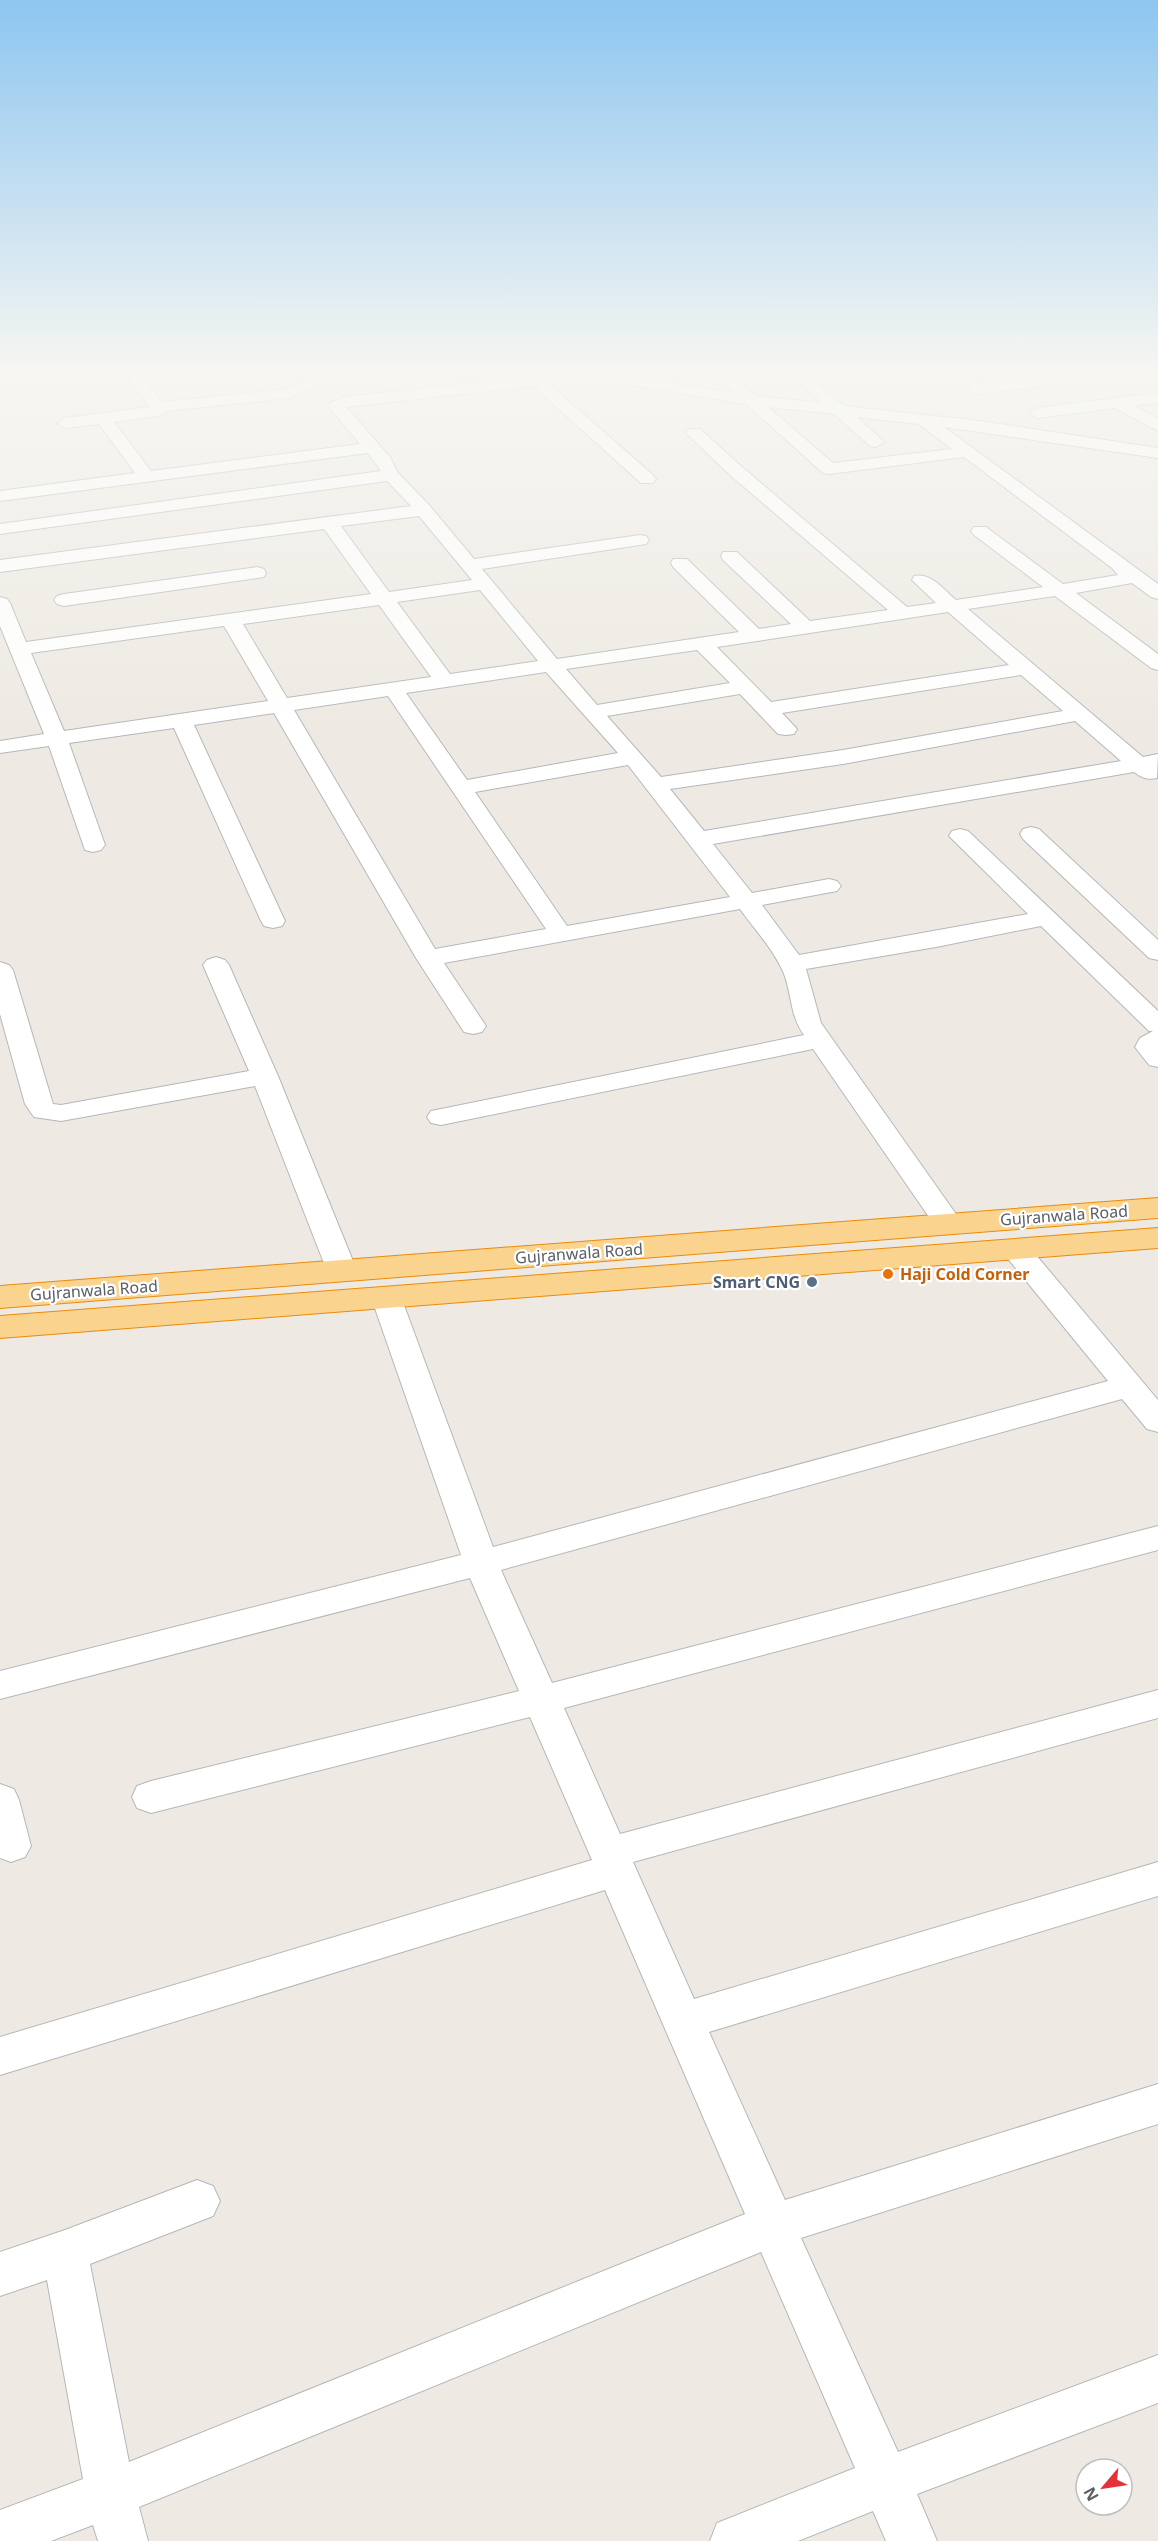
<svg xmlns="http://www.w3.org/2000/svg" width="1158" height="2541" viewBox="0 0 1158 2541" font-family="'Noto Sans',sans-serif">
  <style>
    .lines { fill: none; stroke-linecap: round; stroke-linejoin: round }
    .street-casing { stroke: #b4b7ba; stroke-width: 2 }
    .highway-casing { stroke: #eb8b06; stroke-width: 2 }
    .street { fill: #fff; fill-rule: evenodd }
    .highway { fill: #fad38e; fill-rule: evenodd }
    .food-dot { fill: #e8710a; stroke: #fff; stroke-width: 2 }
    .service-dot { fill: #5c6f8a; stroke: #fff; stroke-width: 2 }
    .labels { text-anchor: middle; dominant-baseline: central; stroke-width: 4.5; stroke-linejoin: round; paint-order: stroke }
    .street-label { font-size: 16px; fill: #5b6064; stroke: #fff }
    .food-label { font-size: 16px; font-weight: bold; fill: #c56008; stroke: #fff; text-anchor: start }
    .service-label { font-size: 16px; font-weight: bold; fill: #4e5e75; stroke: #fff; text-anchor: end }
  </style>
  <rect width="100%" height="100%" fill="#eeeae3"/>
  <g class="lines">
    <defs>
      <g id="street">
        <path d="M0,371H29L21,376L0,378Z"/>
        <path d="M122,371H138L162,402L286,389L327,371H348L345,374L289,398L166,411L158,416L114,422L151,471L360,444L328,406L330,403L344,397L567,373L565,371H599L734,393L710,371H727L756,396L822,403L786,371H803L844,406L980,421L1158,448V458L944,427L1158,584V599L1151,597L1132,583L1076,593L1158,654V670L1151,668L1055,596L968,609L1143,757L1158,754L1157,778C1147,780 1142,778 1134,772L713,844L752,893L829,879L837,881L841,886L837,891L762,905L799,955L1028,914L949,836L952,831L960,829L968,831L1158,1011V1067L1149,1065L1135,1047L1140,1038L1153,1031H1149L1041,926L936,947L806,969L821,1023L963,1224L958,1230L948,1233L938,1230L813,1049L441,1125L431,1123L427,1117L431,1111L441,1109L804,1035C790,1016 792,995 784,974C774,950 755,930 740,909L444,963L486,1026L482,1032L473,1034L464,1032L416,958L274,713L194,725L285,921L282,926L273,928L264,926L261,921L174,728L69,743L105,845L101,850L93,852L85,850L49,746L0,753V741L44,734L0,626V597L7,599L10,603L26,642L371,594L324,529L0,572V560L411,506L387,481L0,534V524L381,471L368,453L0,501V491L135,473L99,424L65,428L57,423L65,418L150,407ZM593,379L746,404L823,473L829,474L964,457L1112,568L1118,575L1063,584L986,527H974L971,531L974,535L1043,587L956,600C944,590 931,572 914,576L912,580L936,603L907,607L742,467L700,429H688L686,432L688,435L730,475L888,610L810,621L737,552H723L721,556L723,560L791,624L759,629L687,559H673L671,563L673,567L739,632L557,659L482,569L640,545L646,544L649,540L646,536L640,535L474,559L430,506L398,473L390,457L346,407L533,386L641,483H653L656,479L653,475L549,384ZM768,407L834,414L870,446L876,447L884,442L857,417L919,424L952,449L833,463ZM419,516L472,580L389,592L341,526ZM480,590L538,661L450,674L397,602ZM379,605L431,677L287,698L243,624ZM948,612L1009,665L771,702L717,647ZM224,626L268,701L64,731L31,653ZM697,650L730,683L597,705L566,669ZM546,672L618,753L467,780L406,693ZM1021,675L1063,711L843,750L661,777L607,716L740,694L778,734L786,735L794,734L797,729L782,713ZM388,696L546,929L435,949L294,710ZM1075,721L1121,761L704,831L670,789L843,764ZM628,765L730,897L567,926L475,792Z"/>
        <path d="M1084,371H1130L1122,376L976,394L968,389L976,384Z"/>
        <path d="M1158,393V403L1134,406L1158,419V431L1115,408L1037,418L1029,413L1037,408Z"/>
        <path d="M257,567L264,569L266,573L264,577L64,606L57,604L54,600L57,596L64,594Z"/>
        <path d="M1031,827L1039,829L1158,940V960L1149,958L1023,839L1020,834L1023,829Z"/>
        <path d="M216,957L225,960L229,965L278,1076L357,1271L353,1278L342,1280L331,1278L327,1271L255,1086L61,1121L34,1117L25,1104L0,1014V962L9,965L13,970L53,1104L61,1105L249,1071L203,965L207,960Z"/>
        <path d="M1015,1240L1025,1242L1158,1400V1432L1147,1429L1122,1399L501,1570L552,1683L1158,1526V1550L564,1708L620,1834L1158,1690V1718L633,1862L694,1999L1158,1862V1896L709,2032L785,2200L1158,2084V2124L801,2238L898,2452L1158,2355V2403L917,2494L937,2541H886L873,2511L798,2541H710L717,2523L855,2468L761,2252L139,2507L148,2541H98L93,2525L51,2541H0V2510L83,2479L47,2280L0,2296V2252L65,2230L197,2180L213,2186L220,2201L213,2216L90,2264L129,2462L745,2214L605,1890L0,2075V2037L592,1860L530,1717L151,1813L137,1808L132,1797L137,1786L151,1781L519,1691L470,1578L0,1699V1671L461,1555L371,1297L375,1290L386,1287L397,1290L401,1297L493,1547L1108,1381L1000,1249L1005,1242Z"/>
        <path d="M0,1784L14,1789L19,1800L31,1846L25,1857L11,1862L0,1858Z"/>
      </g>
      <g id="highway">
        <path d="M1158,1198V1218L0,1308V1286Z"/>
        <path d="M1158,1228V1248L0,1338V1316Z"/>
      </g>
    </defs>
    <use href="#street" class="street-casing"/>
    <use href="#highway" class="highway-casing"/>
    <use href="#street" class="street"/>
    <use href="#highway" class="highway"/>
  </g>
  <linearGradient id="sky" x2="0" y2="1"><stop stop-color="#8dc6f0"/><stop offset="0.51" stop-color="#f7f6f2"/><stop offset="1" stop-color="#f7f6f2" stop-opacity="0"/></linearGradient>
  <rect width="1158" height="727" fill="url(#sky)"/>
  <circle class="food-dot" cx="888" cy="1274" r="6"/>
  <circle class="service-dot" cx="812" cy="1282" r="6"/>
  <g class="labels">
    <g class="street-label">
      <text transform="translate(1064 1215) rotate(-4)">Gujranwala Road</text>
      <text transform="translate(579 1253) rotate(-4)">Gujranwala Road</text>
      <text transform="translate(94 1290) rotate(-4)">Gujranwala Road</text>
    </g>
    <g class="food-label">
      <text x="900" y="1274">Haji Cold Corner</text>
    </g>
    <g class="service-label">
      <text x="800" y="1282">Smart CNG</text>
    </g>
  </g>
  <g transform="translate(1104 2487) rotate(241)"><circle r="28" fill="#ffffff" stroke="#bdbfc1" stroke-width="1.5"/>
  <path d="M0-4.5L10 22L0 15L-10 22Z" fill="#e53238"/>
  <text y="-9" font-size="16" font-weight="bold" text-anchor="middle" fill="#5b6064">N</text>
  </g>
</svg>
